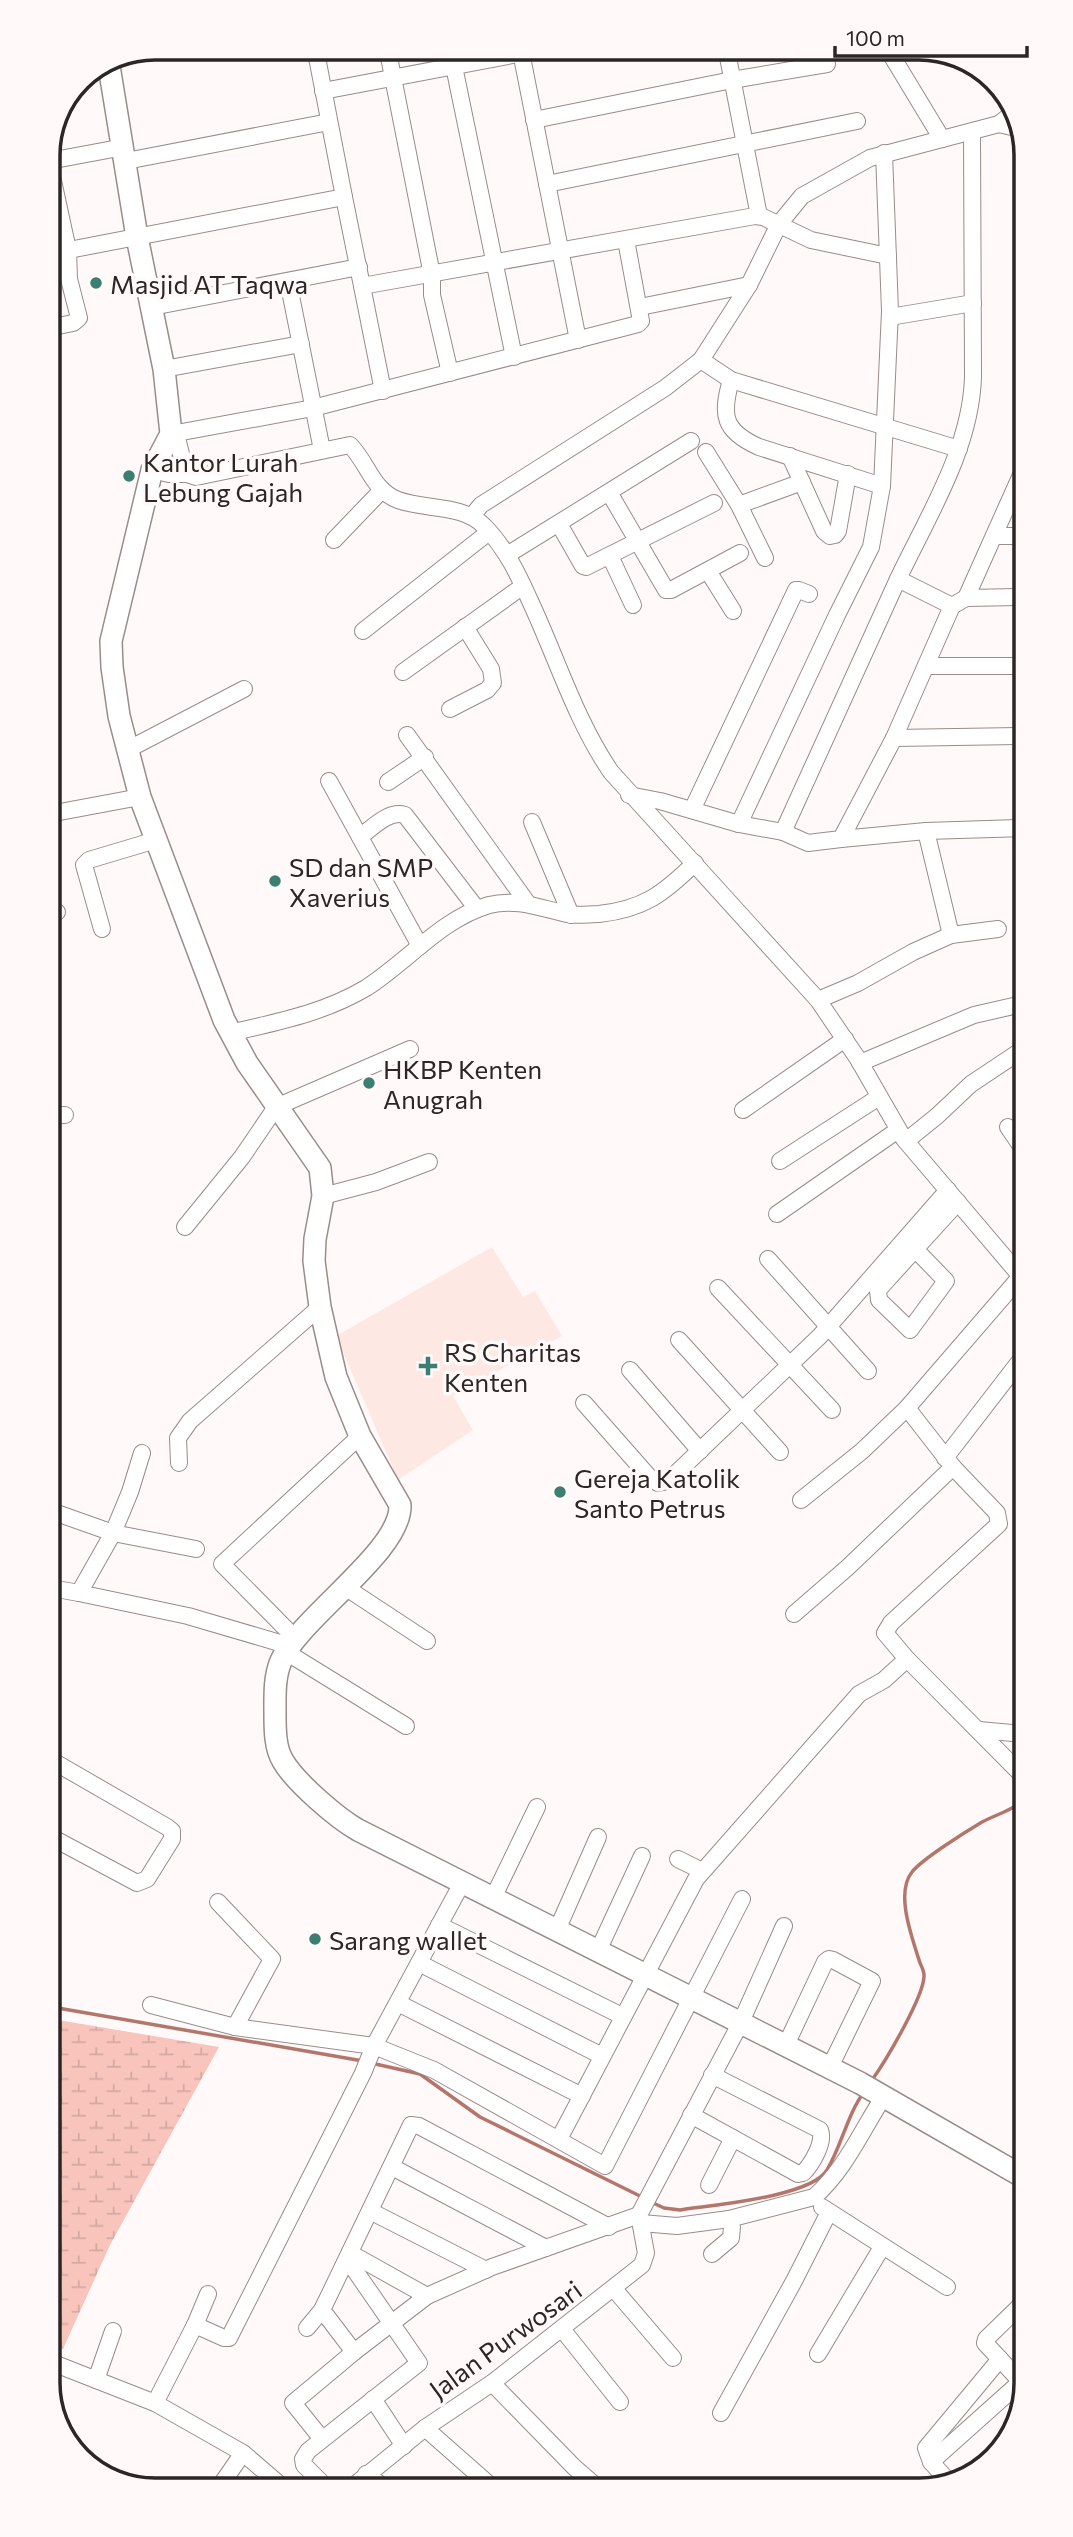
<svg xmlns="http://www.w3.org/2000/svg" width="1073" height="2537" viewBox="0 0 1073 2537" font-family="Commissioner,sans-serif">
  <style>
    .built { fill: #fee8e4 }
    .wetland { fill: url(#wetland-marsh) }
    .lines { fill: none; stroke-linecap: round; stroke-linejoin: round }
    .stream { stroke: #b3766d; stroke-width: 3.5 }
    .street-casing { stroke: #998c8a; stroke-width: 18 }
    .secondary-casing { stroke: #998c8a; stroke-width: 24 }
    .street { stroke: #fff; stroke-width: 16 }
    .secondary { stroke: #fff; stroke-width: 21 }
    .poi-dot { fill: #3c7f72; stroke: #fffaf9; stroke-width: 2.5 }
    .labels { text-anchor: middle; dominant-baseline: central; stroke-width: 7; stroke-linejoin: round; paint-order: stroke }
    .poi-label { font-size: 26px; fill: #2c2726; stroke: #fffaf9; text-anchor: start }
    .street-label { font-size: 26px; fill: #2c2726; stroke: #fffaf9 }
    .rim { fill: none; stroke: #2c2726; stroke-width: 3.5 }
  </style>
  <defs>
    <pattern id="wetland-marsh" width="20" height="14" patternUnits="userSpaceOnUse" patternTransform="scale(1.75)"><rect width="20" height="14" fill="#f8c4bc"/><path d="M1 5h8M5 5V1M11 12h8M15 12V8" fill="none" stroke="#d5a8a1"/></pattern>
  </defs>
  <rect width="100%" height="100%" fill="#fffaf9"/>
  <path class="built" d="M492,1247L523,1297L535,1291L562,1336L453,1396L473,1430L398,1480L336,1336Z"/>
  <path class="wetland" d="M52,2019L219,2047L110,2245L63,2349L53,2346Z"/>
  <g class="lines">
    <g class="stream">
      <path d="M52,2007L363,2061"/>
      <path d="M371,2063L420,2074L480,2117L644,2198"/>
      <path d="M872,2080C885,2062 925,1995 924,1975C924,1970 920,1964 919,1960C912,1937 895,1893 912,1872C922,1859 967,1831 982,1822C997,1814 1012,1811 1024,1799"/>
      <path d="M651,2202L664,2208L680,2210C712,2205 811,2197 827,2170C842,2145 847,2115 864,2092"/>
    </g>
    <defs>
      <g id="street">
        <path d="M387,47L432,275V295L450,373"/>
        <path d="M450,47L514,357"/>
        <path d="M520,47L578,340"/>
        <path d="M726,47L759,216"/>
        <path d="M887,48L942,139"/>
        <path d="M323,91L555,47"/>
        <path d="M534,120L732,80L827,64"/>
        <path d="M999,124L1020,129"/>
        <path d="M47,153L68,250L69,279L79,318L73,323L48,328"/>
        <path d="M49,161L124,147"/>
        <path d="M126,161L329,122"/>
        <path d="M547,184L857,121"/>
        <path d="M344,197L362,286L755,216L763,217L811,240L888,256"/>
        <path d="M48,254L344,197L315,47"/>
        <path d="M288,281L322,450"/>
        <path d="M362,286L383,391"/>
        <path d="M152,307L359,267"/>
        <path d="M640,307L749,285"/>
        <path d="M890,317L973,303"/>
        <path d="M701,360L731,380L959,449"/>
        <path d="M164,369L301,344"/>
        <path d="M731,380C721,415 723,431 759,447L882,486"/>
        <path d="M171,434L313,408L638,324L641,321L626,240"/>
        <path d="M176,434L185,470L187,474L196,477L350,445C368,463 372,490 398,500C425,510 463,504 484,526C506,548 519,576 531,603C557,659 576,721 611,772L818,1000L858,1059L904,1139L1023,1279"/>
        <path d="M706,452L739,505L765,558"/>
        <path d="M790,456L824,531L830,536L835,535L838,531L848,474"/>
        <path d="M152,470L169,474H187"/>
        <path d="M610,494L666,590H671L740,553"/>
        <path d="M739,505L802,482"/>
        <path d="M472,516L481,505L665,388L701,360L749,285L779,224L802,196L870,158L999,124L1014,112"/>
        <path d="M559,524L583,566L586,567L714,503"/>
        <path d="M994,536H1021"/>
        <path d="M334,540L382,490"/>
        <path d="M507,555L691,441"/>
        <path d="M610,556L633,605"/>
        <path d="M708,571L733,611"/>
        <path d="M898,579C928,516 971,448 973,377L972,132"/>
        <path d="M966,598L1021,475"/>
        <path d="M363,631L489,532"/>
        <path d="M926,666H1022"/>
        <path d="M403,672L523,586"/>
        <path d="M450,709L487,690L493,683L491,669L465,627"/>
        <path d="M407,735L528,904"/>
        <path d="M894,738L1022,736"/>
        <path d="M127,750L244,689"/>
        <path d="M329,781L420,946"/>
        <path d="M388,782L425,757"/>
        <path d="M629,795L660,801L739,824L783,832L808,843L841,839L894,738L952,606L966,598L1021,597"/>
        <path d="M692,810L796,590H799L809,594"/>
        <path d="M49,814L140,797"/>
        <path d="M532,822L571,915"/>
        <path d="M739,824L837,615L871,547L882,486L890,311L884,153"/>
        <path d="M926,831L951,935"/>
        <path d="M783,832L898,579L952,606"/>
        <path d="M360,837C373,827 389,810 405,815L477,909"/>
        <path d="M841,839L926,831L1022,828"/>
        <path d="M49,913L57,912"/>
        <path d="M102,929L84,865L89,860L156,840"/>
        <path d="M818,1000L858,983L913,952L951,935L998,929"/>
        <path d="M230,1033C277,1022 324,1013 366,988C407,962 441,919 489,905C516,898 540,908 567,914C577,916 589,914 599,914C644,909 663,894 695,863"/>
        <path d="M860,1063L974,1015L1022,1004"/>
        <path d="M743,1110L845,1039"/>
        <path d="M50,1115H65"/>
        <path d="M1008,1127L1023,1149"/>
        <path d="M906,1141L937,1116L971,1084L1022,1050"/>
        <path d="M780,1161L879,1097"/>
        <path d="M323,1196L376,1182L429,1162"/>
        <path d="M777,1214L898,1130"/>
        <path d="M185,1227L242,1157L276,1107L410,1049"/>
        <path d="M915,1249L946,1281L910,1330L879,1300L878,1290L958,1202"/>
        <path d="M768,1259L868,1371"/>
        <path d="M718,1288L832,1410"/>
        <path d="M679,1340L780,1452"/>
        <path d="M630,1370L700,1451"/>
        <path d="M584,1403L650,1478L658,1483L668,1481L820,1336L948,1190"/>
        <path d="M945,1458L1023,1357"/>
        <path d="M179,1463L178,1438L190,1421L320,1307"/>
        <path d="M953,1467L997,1513L999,1524L891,1623L885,1633L907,1659L1023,1776"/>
        <path d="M801,1500L862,1451L907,1408L1021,1276"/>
        <path d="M51,1511L113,1533L130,1492L142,1453"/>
        <path d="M196,1549L113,1533L79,1593L188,1616L290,1646"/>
        <path d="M345,1587L427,1641"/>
        <path d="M51,1588L79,1593"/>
        <path d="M794,1614L847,1568L953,1467L907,1408"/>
        <path d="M296,1639L222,1564L360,1436"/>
        <path d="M286,1652L406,1726"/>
        <path d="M979,1730L1024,1734"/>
        <path d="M51,1760L167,1827L172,1831V1839L147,1879L137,1883L51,1837"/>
        <path d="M678,1859L702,1871"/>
        <path d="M493,1898L537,1807"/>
        <path d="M218,1902L272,1959L235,2027"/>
        <path d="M439,1925L622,2016"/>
        <path d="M557,1930L598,1837"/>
        <path d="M598,1951L642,1856"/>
        <path d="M419,1963L602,2056"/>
        <path d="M398,2003L582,2096"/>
        <path d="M151,2005L235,2027L374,2046L434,2070L605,2166L742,1899"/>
        <path d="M786,2045L825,1962L829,1959L833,1960L872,1981L830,2067"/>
        <path d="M691,2115L798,2174L803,2173C812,2164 825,2142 820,2130L712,2075"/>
        <path d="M559,2139L696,1879L859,1694L884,1680L907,1659"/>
        <path d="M392,2167L546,2248"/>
        <path d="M709,2185L733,2138"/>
        <path d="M822,2207L947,2287"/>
        <path d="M370,2211L486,2270"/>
        <path d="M641,2223L677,2226L729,2219"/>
        <path d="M350,2253L427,2296"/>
        <path d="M712,2254L731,2238L732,2227L729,2219L814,2197C845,2170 862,2130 884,2096"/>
        <path d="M614,2289L673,2358"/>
        <path d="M195,2325L208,2294"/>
        <path d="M307,2328L322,2310"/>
        <path d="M562,2329L620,2402"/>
        <path d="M354,2352L322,2310L411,2125L419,2126L609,2227"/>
        <path d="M818,2354L882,2247"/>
        <path d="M53,2363L155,2403L243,2453L285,2489"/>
        <path d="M96,2380L113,2331"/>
        <path d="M492,2383L574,2467L597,2487"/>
        <path d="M1025,2386L985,2343L986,2339L1026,2300"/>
        <path d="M373,2399L404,2446"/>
        <path d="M155,2403L195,2325L224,2338H229L363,2073L374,2046L462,1883"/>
        <path d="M721,2413L794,2281L829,2212"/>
        <path d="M425,2428L492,2487"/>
        <path d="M322,2439L293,2403L354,2352L427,2296L492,2267L639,2215"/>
        <path d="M931,2462L1026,2377"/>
        <path d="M366,2474L385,2488"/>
        <path d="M951,2484L931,2462L926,2448L1000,2359"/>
        <path d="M139,2486L150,2485L164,2489"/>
        <path d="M327,2488L304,2465L303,2459L308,2451L419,2363L347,2259"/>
        <path d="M351,2488L425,2428L492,2383L642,2265L646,2253L639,2215L741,2022L784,1926"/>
        <path d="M218,2489L243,2453"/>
      </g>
      <path id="secondary" d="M109,66L137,237L164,369L171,434L152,470L111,641L112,667L119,716L140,797L224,1020L247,1063L320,1168L323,1196L315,1239L314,1261L320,1307L336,1377L360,1436L400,1505C402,1551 300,1617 281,1661C274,1677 275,1697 275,1714C275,1730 275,1748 283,1761C295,1782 337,1818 358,1830L860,2083L1025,2178"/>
    </defs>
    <use href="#street" class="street-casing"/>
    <use href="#secondary" class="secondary-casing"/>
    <use href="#street" class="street"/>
    <use href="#secondary" class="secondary"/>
  </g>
  <g class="poi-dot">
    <circle cx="96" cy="283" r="7"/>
    <circle cx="129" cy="476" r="7"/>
    <circle cx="275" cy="881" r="7"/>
    <circle cx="369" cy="1083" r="7"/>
    <path d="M424.5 1355.5h7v7h7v7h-7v7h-7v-7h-7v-7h7z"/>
    <circle cx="560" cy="1492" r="7"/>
    <circle cx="315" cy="1939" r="7"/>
  </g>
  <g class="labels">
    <g class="poi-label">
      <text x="110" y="283">Masjid AT Taqwa</text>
      <text x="143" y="461">Kantor Lurah<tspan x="143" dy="30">Lebung Gajah</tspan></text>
      <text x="289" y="866">SD dan SMP<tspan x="289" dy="30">Xaverius</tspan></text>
      <text x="383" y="1068">HKBP Kenten<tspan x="383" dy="30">Anugrah</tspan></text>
      <text x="444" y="1351">RS Charitas<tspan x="444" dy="30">Kenten</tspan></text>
      <text x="574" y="1477">Gereja Katolik<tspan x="574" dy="30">Santo Petrus</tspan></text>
      <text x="329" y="1939">Sarang wallet</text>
    </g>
    <g class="street-label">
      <text transform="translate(505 2339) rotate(-36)">Jalan Purwosari</text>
    </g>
  </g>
  <path d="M0 0H1073V2537H0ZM155 60H919A95 95 0 0 1 1014 155V2383A95 95 0 0 1 919 2478H155A95 95 0 0 1 60 2383V155A95 95 0 0 1 155 60Z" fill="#fffaf9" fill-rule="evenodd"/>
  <path class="rim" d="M155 60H919A95 95 0 0 1 1014 155V2383A95 95 0 0 1 919 2478H155A95 95 0 0 1 60 2383V155A95 95 0 0 1 155 60Z"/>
  <path d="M835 46v10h192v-10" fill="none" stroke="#2c2726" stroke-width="3.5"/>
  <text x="846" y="46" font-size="21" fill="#2c2726" stroke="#fffaf9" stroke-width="5" paint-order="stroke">100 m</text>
</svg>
